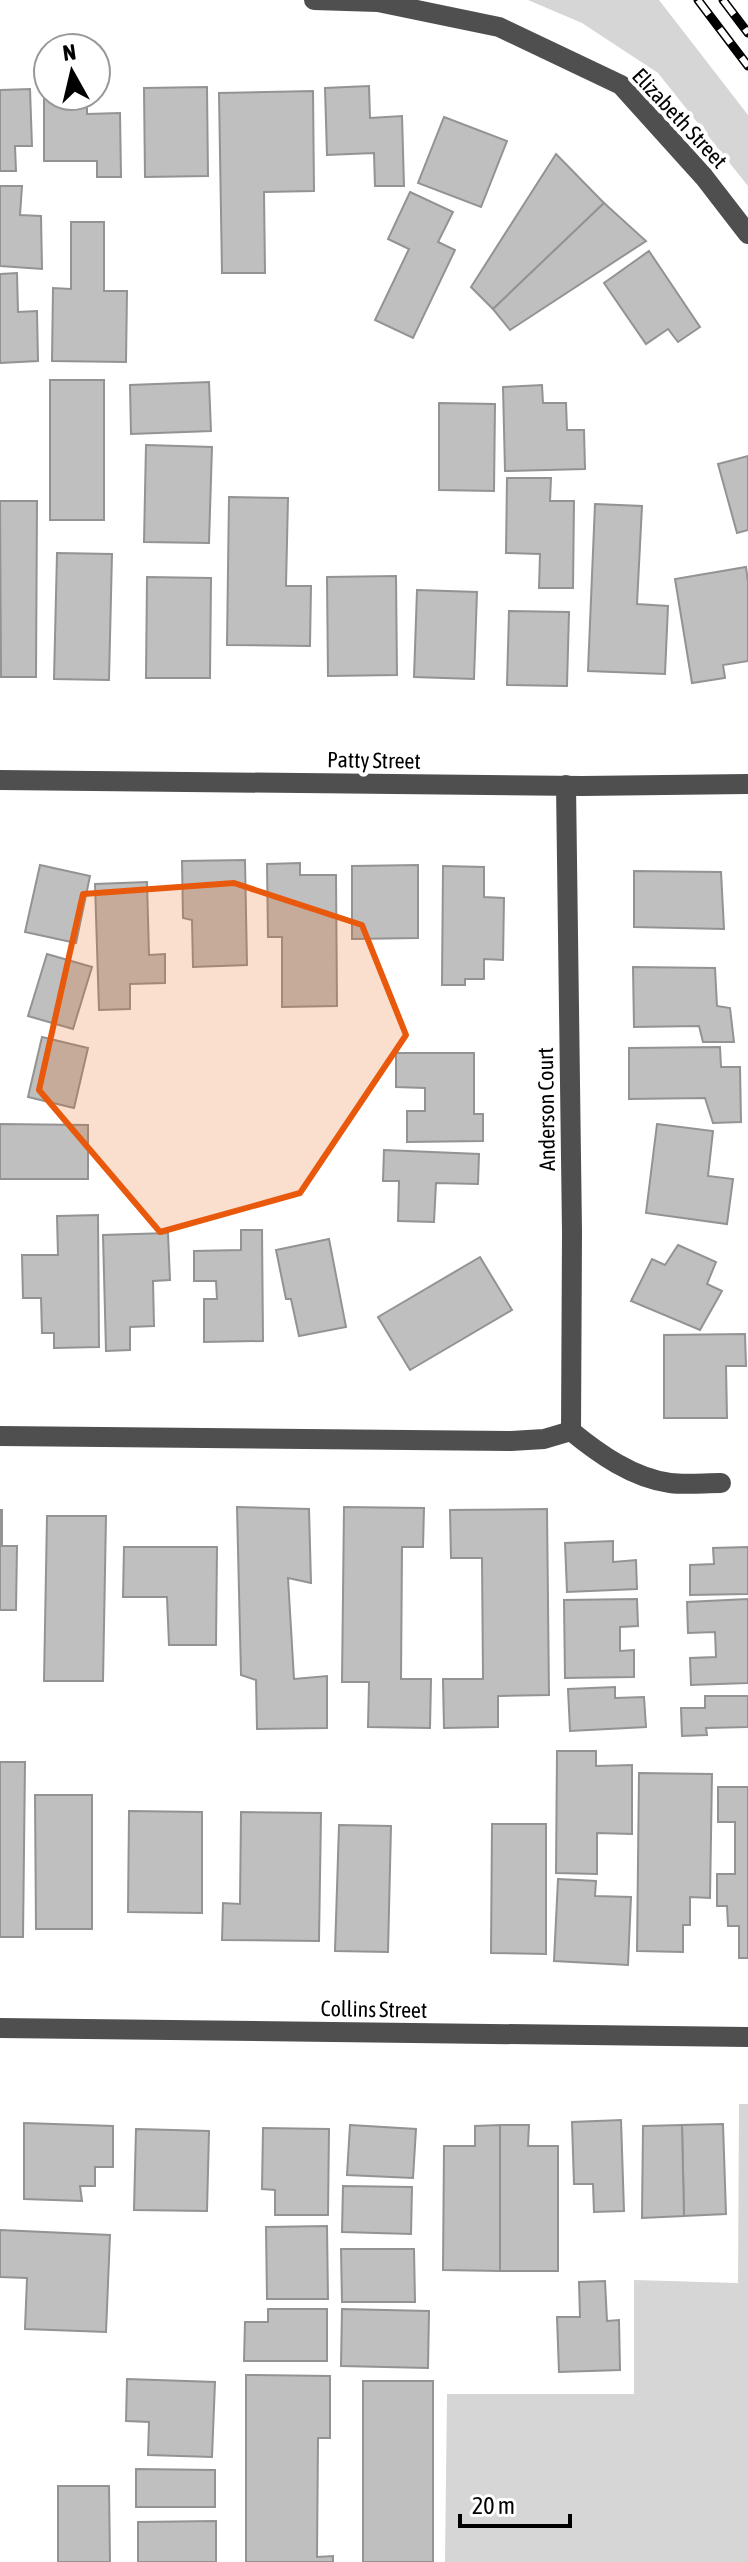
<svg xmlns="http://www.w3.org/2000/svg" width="748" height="2562" viewBox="0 0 748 2562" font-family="'Asap Condensed',sans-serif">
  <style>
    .green { fill: #d6d6d6 }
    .building { fill: #bfbfbf; stroke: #939393; stroke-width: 2 }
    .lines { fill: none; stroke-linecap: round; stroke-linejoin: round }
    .minor { stroke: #4f4f4f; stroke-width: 20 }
    .rail-casing { stroke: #000; stroke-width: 9 }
    .rail { stroke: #fff; stroke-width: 6; stroke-dasharray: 18; stroke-linecap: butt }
    .marked { fill: #e8590c; fill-opacity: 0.2; stroke: #e8590c; stroke-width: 6; stroke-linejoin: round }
    .labels { text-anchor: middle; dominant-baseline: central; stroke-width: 8; stroke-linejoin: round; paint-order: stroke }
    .street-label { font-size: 22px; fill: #000; stroke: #fff }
  </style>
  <rect width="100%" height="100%" fill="#fff"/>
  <g class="green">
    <path d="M528,0H659L748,115V186L658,73L582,23Z"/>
    <path d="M739,2104H748V2562H445L447,2394H634V2280L738,2283Z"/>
  </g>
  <g class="building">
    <path d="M44,79H48V96H87V114L120,113L121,177H97V161H44Z"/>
    <path d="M369,86L370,118L402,116L404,186H375L374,153L327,155L325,88Z"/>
    <path d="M207,87L208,176L145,177L144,88Z"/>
    <path d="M30,89L32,146H15L16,171H0V90Z"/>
    <path d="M313,91L314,191L264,192L265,273H222L219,93Z"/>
    <path d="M444,117L507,141L481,207L418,183Z"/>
    <path d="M556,154L604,203L493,309L471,287Z"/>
    <path d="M0,186H22L20,215L41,216L42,269L0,266Z"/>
    <path d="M410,192L453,212L438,242L455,250L413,338L375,320L409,249L388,239Z"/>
    <path d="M604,203L646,241L510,330L493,309Z"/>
    <path d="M71,222H104V291H127L126,362L52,361L53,288L71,289Z"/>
    <path d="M649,251L700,327L678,342L668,329L646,344L604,283Z"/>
    <path d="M17,273L18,312L37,311L38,361L0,363V274Z"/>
    <rect x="50" y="380" width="54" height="140"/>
    <path d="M209,382L211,431L131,434L130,385Z"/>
    <path d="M542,385L543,403H566L567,430H584L585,469L505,471L503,387Z"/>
    <path d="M439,403L495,404L494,491L439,490Z"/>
    <path d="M146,445L212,447L209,543L144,542Z"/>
    <path d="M748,456V530L737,533L718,464Z"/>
    <path d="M507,478H551L550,501H574L573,588H539L540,554L506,553Z"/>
    <path d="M229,497L288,498L286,586H311L310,646L227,645Z"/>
    <path d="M0,501H37L36,677H1Z"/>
    <path d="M595,504L642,506L637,604L668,606L665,674L588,671Z"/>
    <path d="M57,553L112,554L109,680L54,679Z"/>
    <path d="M746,567L748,582V661L723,665L725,678L692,683L675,579Z"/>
    <path d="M396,576L397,675L328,676L327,577Z"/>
    <path d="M147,577L211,578L210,678H146Z"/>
    <path d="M417,590L477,592L474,679L414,677Z"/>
    <path d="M509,611L569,612L567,686L507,685Z"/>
    <path d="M245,860L247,965L193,967L192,920L183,918L182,861Z"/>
    <path d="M300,863V875H336L337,1006L282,1007V937H268L267,864Z"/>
    <path d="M40,865L90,876L76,943L25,932Z"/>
    <path d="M418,865V938L352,939V866Z"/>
    <path d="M443,866L484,867V897L504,898L503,960L484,959V979H465V985H442Z"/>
    <path d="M634,871L721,872L724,929L634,927Z"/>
    <path d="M147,882L149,955L165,954V983L130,984V1009L99,1010L95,884Z"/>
    <path d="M47,954L92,967L73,1029L28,1016Z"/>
    <path d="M633,967L715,968L717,1006L730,1008L734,1042H703L699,1026L634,1027Z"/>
    <path d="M42,1037L88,1048L74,1108L28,1097Z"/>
    <path d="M720,1047L721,1067H740L741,1122L713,1123L705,1098L629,1099V1048Z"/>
    <path d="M396,1053H474V1114H483V1141L407,1142V1111H425V1088L396,1087Z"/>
    <path d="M0,1124L88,1125V1179H0Z"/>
    <path d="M657,1124L713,1131L708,1176L733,1179L727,1224L646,1213Z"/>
    <path d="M384,1150L479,1154L478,1184L436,1183L434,1222L398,1221L399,1181H383Z"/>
    <path d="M98,1215L99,1347L54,1348V1333H42L41,1298H23L22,1255H58L57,1216Z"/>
    <path d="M241,1230H262L263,1341L204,1342V1299H217L216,1281H194V1251L241,1250Z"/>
    <path d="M168,1233L170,1280L153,1281L154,1326L130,1327V1350L106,1351L103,1235Z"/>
    <path d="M329,1239L346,1327L299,1336L291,1299H286L276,1250Z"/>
    <path d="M678,1245L716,1262L707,1284L722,1291L700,1330L631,1301L652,1259L665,1265Z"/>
    <path d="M480,1257L512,1310L410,1370L378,1317Z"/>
    <path d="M745,1334L746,1366H726L727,1418H664V1335Z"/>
    <path d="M237,1507L309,1509L311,1583L288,1578L294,1679L327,1676V1728L257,1729L256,1680L241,1675Z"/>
    <path d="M344,1507L424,1508L423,1547H402L401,1679H431L430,1728L368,1727L369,1682H342Z"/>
    <path d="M547,1509L549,1695L498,1696V1727L444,1728L443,1679H483L482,1558H451L450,1510Z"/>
    <path d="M0,1510H2V1546H17L16,1610H0Z"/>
    <path d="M47,1516H106L103,1681H44Z"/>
    <path d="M613,1541V1562L636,1560L637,1589L567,1592L565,1543Z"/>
    <path d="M124,1547H217L216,1645H169L167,1597H123Z"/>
    <path d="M748,1547V1594L690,1595V1565L714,1564L713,1548Z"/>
    <path d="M637,1599L638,1626L620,1627V1651L634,1650V1677L565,1678L564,1600Z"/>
    <path d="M748,1599V1683L691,1685L690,1658L716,1657L715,1632L688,1633L687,1602Z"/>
    <path d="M615,1687V1698L644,1697L646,1727L570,1731L568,1689Z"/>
    <path d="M705,1696H748V1727L706,1728L707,1735L682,1736L681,1708H705Z"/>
    <path d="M557,1751H596V1766L632,1765V1834L597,1833V1874L556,1873Z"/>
    <path d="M0,1762H25L23,1937H0Z"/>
    <path d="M639,1773L712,1774L710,1898L690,1897V1925H683V1952L637,1951Z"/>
    <path d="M718,1787H748V1958H739V1926H728L727,1906H717V1874H735V1822H718Z"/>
    <path d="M35,1795H92V1929H36Z"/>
    <path d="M129,1811L202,1812V1913L128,1912Z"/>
    <path d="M241,1812L321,1813L319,1941L222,1940L223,1903L240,1904Z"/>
    <path d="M492,1824H546V1954L491,1953Z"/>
    <path d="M339,1825L391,1826L388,1952L335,1951Z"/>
    <path d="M558,1879L596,1881L595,1896L631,1897L628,1965L554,1961Z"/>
    <path d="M621,2120L624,2211L594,2212L593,2184H574L572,2122Z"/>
    <path d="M24,2123L113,2126V2167H95V2186H80L82,2201L24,2199Z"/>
    <path d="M723,2124L726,2214L684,2216L682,2125Z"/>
    <path d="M350,2125L416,2129L413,2178L347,2175Z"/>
    <path d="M500,2125V2271L443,2270L444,2146H475V2126Z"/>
    <path d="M500,2125H529L528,2146H558V2271H500Z"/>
    <path d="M682,2125L684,2216L642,2218L643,2126Z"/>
    <path d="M263,2128L329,2129L328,2215H275V2190L262,2189Z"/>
    <path d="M136,2129L209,2131L207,2211L134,2210Z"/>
    <path d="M343,2186L412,2187L411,2234L342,2232Z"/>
    <path d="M327,2226L328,2299H267L266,2227Z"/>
    <path d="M0,2230L110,2235L106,2332L25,2329L27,2278L0,2277Z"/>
    <path d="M341,2249H414L415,2302H342Z"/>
    <path d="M605,2281L607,2321L619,2320L620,2370L559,2372L557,2317H580L579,2282Z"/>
    <path d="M268,2309H327V2361H244L245,2322H268Z"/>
    <path d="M342,2309L429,2311L428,2368L341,2366Z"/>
    <path d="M246,2375L330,2376V2438H318L317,2557L333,2556V2562H246Z"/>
    <path d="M127,2379L215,2382L212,2457L148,2455L149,2422L126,2421Z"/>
    <rect x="363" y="2381" width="70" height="181"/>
    <path d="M136,2469L215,2470V2507H136Z"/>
    <path d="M58,2486H109L110,2562H58Z"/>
    <path d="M216,2521V2562H138V2522Z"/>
  </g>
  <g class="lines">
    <g class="minor">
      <path d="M314,0L378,2L499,27L621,85L704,177L748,234"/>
      <path d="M0,780L582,786L748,784"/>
      <path d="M566,785L572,1232L571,1431C599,1454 633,1478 670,1483C687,1485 704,1483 721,1483"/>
      <path d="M0,1436L511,1441L544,1439L571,1431"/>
      <path d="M0,2028L748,2037"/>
    </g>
    <defs>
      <g id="rail">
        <path d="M698,0L748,66"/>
        <path d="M723,0L748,33"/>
      </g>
    </defs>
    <use href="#rail" class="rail-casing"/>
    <use href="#rail" class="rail"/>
  </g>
  <path class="marked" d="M234,883L362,925L406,1035L300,1193L160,1232L39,1090L83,894Z"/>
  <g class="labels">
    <g class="street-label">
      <text transform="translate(680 118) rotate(47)">Elizabeth Street</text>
      <text transform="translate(374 760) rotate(1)">Patty Street</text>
      <text transform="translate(546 1109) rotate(-91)">Anderson Court</text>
      <text transform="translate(374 2009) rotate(1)">Collins Street</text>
    </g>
  </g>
  <g transform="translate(72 72) rotate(352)"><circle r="38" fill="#ffffff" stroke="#999999" stroke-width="2"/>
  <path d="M0-6L14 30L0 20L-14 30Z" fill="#000000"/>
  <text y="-12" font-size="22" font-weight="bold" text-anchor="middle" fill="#000000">N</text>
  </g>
  <path d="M460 2514v12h110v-12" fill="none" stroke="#000000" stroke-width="4"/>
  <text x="472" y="2514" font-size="24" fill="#000000" stroke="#ffffff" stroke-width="6" paint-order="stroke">20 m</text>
</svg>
